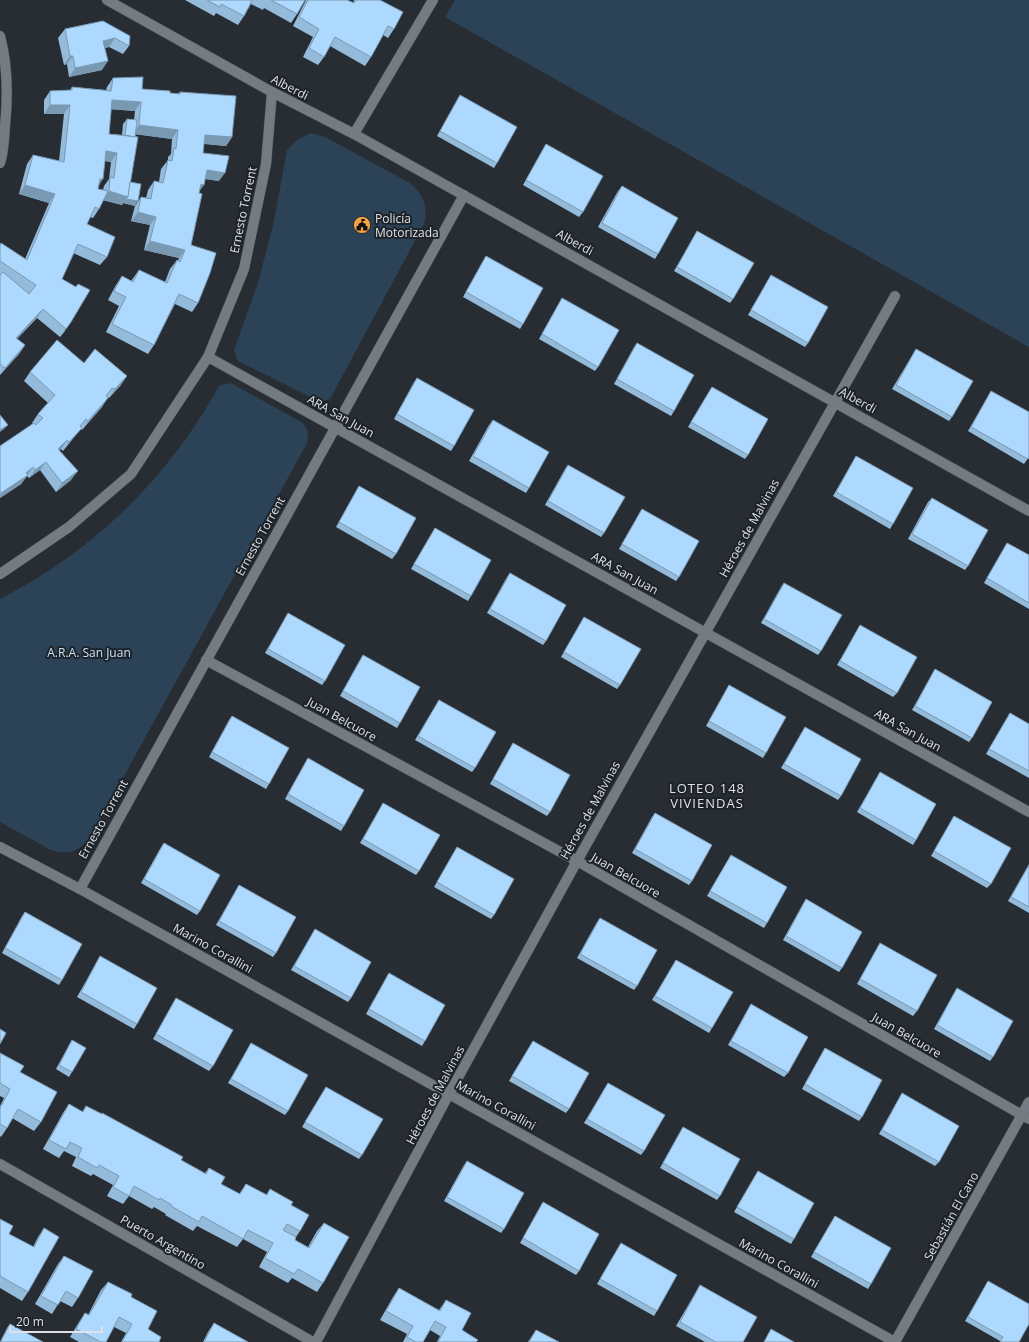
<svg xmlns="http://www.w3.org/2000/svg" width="1029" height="1342" viewBox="0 0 1029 1342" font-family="'Open Sans',sans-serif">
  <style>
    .green { fill: #2c4357 }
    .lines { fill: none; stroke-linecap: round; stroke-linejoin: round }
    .minor-casing { stroke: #464a50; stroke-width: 11 }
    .minor { stroke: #747b82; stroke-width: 10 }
    .wall { fill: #95bbdb; fill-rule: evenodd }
    .shaded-wall { fill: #7998b2 }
    .building { fill: #add9ff; stroke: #7998b2 }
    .labels { text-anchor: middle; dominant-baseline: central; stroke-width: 4; stroke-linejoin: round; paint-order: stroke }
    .street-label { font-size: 12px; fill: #dee2e6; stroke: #1d2329 }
    .poi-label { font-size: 12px; fill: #dee2e6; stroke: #1d2329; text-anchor: start }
    .park-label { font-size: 12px; fill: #c8e1f7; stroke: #1d2329 }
    .neighbourhood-label { font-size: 13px; letter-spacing: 1px; fill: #dee2e6; stroke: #1d2329 }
  </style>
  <rect width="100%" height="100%" fill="#272d33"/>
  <g class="green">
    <path d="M455,0H1029V347L445,17Z"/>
    <path d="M310,133L325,137L410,183C424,195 428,206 424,224L330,399L324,401L317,400L238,361L234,350L258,283L274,221L287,150L297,140Z"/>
    <path d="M231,383L303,423C309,431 309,437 306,445L90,838C78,852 69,855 51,850L0,822V599C94,551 168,478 219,386Z"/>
  </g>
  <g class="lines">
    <defs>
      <g id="minor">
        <path d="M107,0L272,92L354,134L1029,511"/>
        <path d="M0,36C8,66 8,96 5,126C4,139 4,151 0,163"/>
        <path d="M354,134L433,0"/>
        <path d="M208,357L1029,812"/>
        <path d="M0,574L69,527L131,474L208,357L244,269L266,164L272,92"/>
        <path d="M206,660L577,861L1029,1119"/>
        <path d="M0,847L80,889L895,1342"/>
        <path d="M80,889L464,195"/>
        <path d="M0,1164L313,1342"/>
        <path d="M316,1342L449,1094L577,861L895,296"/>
        <path d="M895,1342L1029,1102"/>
      </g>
    </defs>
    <use href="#minor" class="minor-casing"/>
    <use href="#minor" class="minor"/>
  </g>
  <g class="wall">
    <path d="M185,0H305L297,14L291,23L264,8L263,10L251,4L244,16L238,25L216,13L214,16Z"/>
    <path d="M306,0H347L353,3L354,0H380L394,29L388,38L383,35L371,57L365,66L330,46L324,57L318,65L303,57L313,37L293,26Z"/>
    <path d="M103,21L129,46L123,54L109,47L105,48L102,70L69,77L67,64L64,65L58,38L65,29Z"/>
    <path d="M113,78L142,89L178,94L180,92L232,137L226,146L204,144L203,153L219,181L205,179L199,191L191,245L198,303L192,312L175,304L154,345L148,354L106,332L119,306L108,300L116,285L122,276L131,281L139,270L165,282L170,269L177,260L178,261L179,258L144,250L150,225L131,221L135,206L141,197L146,198L148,190L154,181L159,182L161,169L168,160V157L171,154L172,139L135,134L130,182L135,206L123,203L122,205L103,200L99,209L93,218L90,217L87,224L107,257L100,265L73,253L62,279L76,287L78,284L65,331L60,337L37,318L17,339L25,345L19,354L0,375V275L1,274H0V245L25,259L49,203L19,194L27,164L33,155L59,161L64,114H44V100L50,91L70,90L72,87L106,90L107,87ZM111,109L135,111L134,120L127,119L123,124L122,135L109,134ZM105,161L111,162L109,179L104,186L103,190L98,189Z"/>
    <path d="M460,95L497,163L494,168L437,136Z"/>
    <path d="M546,144L583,212L579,217L523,185Z"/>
    <path d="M622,186L658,254L655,259L598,227L618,191Z"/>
    <path d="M697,231L733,299L730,303L674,271Z"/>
    <path d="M486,256L523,324L520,329L463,297L483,261Z"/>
    <path d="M771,275L808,343L805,347L748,315Z"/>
    <path d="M562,298L598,367L595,371L539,339Z"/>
    <path d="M637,343L674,411L671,416L614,384L634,347Z"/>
    <path d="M916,349L952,417L949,421L892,389Z"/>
    <path d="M84,363L121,385L109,398L107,397L102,407L82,430L81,429L75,436L63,451L61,449L59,450L71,480L56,492L40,470L29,478L27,476L21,484L0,498V446L33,424L32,423L38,414L48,403L24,381L30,372Z"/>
    <path d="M417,378L454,446L451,451L394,419L414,382Z"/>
    <path d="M712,387L748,455L745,459L688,427Z"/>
    <path d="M991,391L1029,457L1024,464L968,431Z"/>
    <path d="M493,420L529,488L526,493L469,461L489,425Z"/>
    <path d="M856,456L893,524L890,529L833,496Z"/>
    <path d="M568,465L604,533L601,537L545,505L565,469Z"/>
    <path d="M359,486L396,554L392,559L336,527Z"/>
    <path d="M932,498L968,566L965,570L908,539L928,502Z"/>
    <path d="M642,509L679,577L676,581L619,549Z"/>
    <path d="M435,528L471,596L468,601L411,569Z"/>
    <path d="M1007,543L1029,555V609L984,583Z"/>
    <path d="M510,573L546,641L543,645L487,613L507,577Z"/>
    <path d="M784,583L821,651L818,655L761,623L781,587Z"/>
    <path d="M288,613L325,681L322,685L265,653Z"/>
    <path d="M584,617L620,685L617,689L561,657Z"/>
    <path d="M860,625L897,693L893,697L837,665Z"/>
    <path d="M363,655L400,723L397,728L340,696L360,660Z"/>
    <path d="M935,669L972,738L969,742L912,710L932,674Z"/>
    <path d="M729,685L766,753L763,758L706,726Z"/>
    <path d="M439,700L475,768L472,772L415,740Z"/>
    <path d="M1010,713L1029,724V778L986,754Z"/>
    <path d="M232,716L269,784L266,789L209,757L229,720Z"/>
    <path d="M805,727L841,796L838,800L781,768Z"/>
    <path d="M513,743L550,812L547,816L490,784Z"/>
    <path d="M308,758L344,826L341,831L285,799Z"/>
    <path d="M880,772L916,840L913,845L857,812Z"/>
    <path d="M383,803L419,871L416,875L360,843Z"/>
    <path d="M655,813L692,881L689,885L632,853L652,817Z"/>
    <path d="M954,816L991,884L987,888L931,856Z"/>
    <path d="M164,843L200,911L197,915L141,883L161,847Z"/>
    <path d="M457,847L494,915L491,919L434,887Z"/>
    <path d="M731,855L767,923L764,928L707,896Z"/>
    <path d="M1029,864V913L1008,901Z"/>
    <path d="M239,885L276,953L273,957L216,925Z"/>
    <path d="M806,899L842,968L839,972L783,940L803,904Z"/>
    <path d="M25,912L62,980L59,985L2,953L22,916Z"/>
    <path d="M600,918L637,986L634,990L577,958L597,922Z"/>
    <path d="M315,929L351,998L348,1002L291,970Z"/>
    <path d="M880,943L917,1011L913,1016L857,984Z"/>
    <path d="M100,956L137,1024L134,1029L77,997Z"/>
    <path d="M676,960L712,1028L709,1033L652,1000Z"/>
    <path d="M389,973L425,1041L422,1046L366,1014Z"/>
    <path d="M957,988L993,1057L990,1061L934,1029L954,993Z"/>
    <path d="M176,998L213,1066L209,1071L153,1039Z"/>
    <path d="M751,1004L788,1073L784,1077L728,1045L748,1009Z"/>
    <path d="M72,1040V1072L69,1077L56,1069L69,1045Z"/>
    <path d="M533,1041L569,1109L566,1113L509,1081Z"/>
    <path d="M251,1043L288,1111L285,1115L228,1083Z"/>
    <path d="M825,1048L862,1117L859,1121L802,1089Z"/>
    <path d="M0,1053L20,1072L41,1122L34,1131L12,1118L7,1128L1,1137L0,1136V1106L4,1098L0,1096Z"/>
    <path d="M608,1083L644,1151L641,1155L584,1123Z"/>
    <path d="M326,1087L362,1155L359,1159L302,1127Z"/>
    <path d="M902,1093L939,1162L935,1166L879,1134L899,1098Z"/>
    <path d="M69,1104L82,1112L86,1106L181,1160L205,1173L209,1168L221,1184L239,1194L246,1184L266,1195L270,1189L291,1205L300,1231L296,1237L295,1240L308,1247L317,1231L324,1223L323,1283L317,1292L292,1278L288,1283L259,1267L267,1252L243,1239L237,1247L197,1226L193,1231L165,1215L166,1214L154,1207L152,1209L129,1196L123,1204L107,1196L113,1185L93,1174L91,1176L72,1166L76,1157L64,1151L59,1158L43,1149L63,1113Z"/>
    <path d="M683,1127L720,1196L717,1200L660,1168Z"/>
    <path d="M467,1161L504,1229L501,1233L444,1201L464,1165Z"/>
    <path d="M758,1171L794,1239L791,1244L734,1212Z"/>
    <path d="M543,1202L579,1271L576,1275L520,1243Z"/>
    <path d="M835,1216L871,1284L868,1289L811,1257Z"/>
    <path d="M0,1219L9,1234L33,1247L38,1237L44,1228L28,1292L22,1301L0,1288Z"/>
    <path d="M621,1243L657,1311L654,1316L597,1284Z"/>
    <path d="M64,1256L78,1298L72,1307L60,1301L52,1314L35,1304L58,1264Z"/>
    <path d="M988,1281L1019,1342H1000V1341L965,1321Z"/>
    <path d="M108,1282L131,1297L148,1329L159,1342H121L126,1333L114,1327L106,1342H79L70,1337L79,1322L85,1313L88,1315L101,1290Z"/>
    <path d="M700,1285L743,1342H705L676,1326Z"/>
    <path d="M399,1288L439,1310L446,1300L462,1330L476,1342H437L440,1336L430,1330L423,1342H403L407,1334L380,1320L393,1297Z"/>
    <path d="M214,1323L248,1342H203L208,1332Z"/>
    <path d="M10,1324L43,1342H0L7,1328Z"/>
    <path d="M536,1330L559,1342H528Z"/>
  </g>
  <g class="shaded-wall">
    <path d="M115,38L109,47L97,50L103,41Z"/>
    <path d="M70,56H73L67,64L64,65Z"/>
    <path d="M108,61L102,70L69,77L75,68Z"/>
    <path d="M112,100L141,102L135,111L106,109Z"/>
    <path d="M50,105H70L64,114H44Z"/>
    <path d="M139,125L178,130L172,139L133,134Z"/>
    <path d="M205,135L232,137L226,146L199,143Z"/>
    <path d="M106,151L117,153L111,162L100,160Z"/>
    <path d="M207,170L225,173L219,181L201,178Z"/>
    <path d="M100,179H103L97,188Z"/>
    <path d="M201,184L204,185L198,193Z"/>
    <path d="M25,185L55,194L49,203L19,194Z"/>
    <path d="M109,191L128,197L138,201L135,206L123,203L122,205L102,200Z"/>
    <path d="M138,212L156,217L150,225L131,221Z"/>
    <path d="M150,241L185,250L179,258L144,250Z"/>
    <path d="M43,309L37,318L10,346L16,338Z"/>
    <path d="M25,345L19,354L0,375L5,368Z"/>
    <path d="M127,376L121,385L109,398L115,389Z"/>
    <path d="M108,398L102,407L82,430L88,421Z"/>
    <path d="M8,425L4,429L0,432V430Z"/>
    <path d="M82,428L75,436L63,451L69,442Z"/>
    <path d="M67,440L61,449L52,458L58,449Z"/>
    <path d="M46,462L40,470L29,478L35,470Z"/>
    <path d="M33,467L21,484L0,498V495L1,493Z"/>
    <path d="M78,471L71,480L56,492L62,483Z"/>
  </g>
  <g class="building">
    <path d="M207,0H252L244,16L221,4L220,7Z"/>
    <path d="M271,0H305L297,14Z"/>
    <path d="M308,0H347L354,3L356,0H380L403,12L394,29L388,26L371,57L335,37L324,57L309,48L319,29L299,17Z"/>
    <path d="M103,21L130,36L129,46L115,38L103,41L108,61L75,68L73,56H70L65,29Z"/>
    <path d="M143,77L142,89L170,91V93L180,94V92L236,96L232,137L205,135L203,153L229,156L225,173L207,170L204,185L201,184L199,193L202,194L191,245L216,253L210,273L198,303L179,294L154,345L112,324L126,297L114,291L122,276L133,282L139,270L167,283L177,260L180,262L185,250L150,241L156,217L138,212L141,197L151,199L154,181L163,183L168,160L172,161L174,148L176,149L178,130L139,125L141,102L112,100L109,134L138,137L128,197L109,191L110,177L114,178L117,153L106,151L103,179H100L98,189L108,191L99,209L95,207L87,224L115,237L107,257L78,244L62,279L76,287L78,284L90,290L71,322L66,329L43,309L16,338L25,345L5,368L0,364V275L3,272L29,294L36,285L0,261V245L1,243L27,260L55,194L25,185L33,155L64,162L70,105H50V91L72,90V87L111,91L113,78Z"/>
    <path d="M460,95L517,127L497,163L440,131Z"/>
    <path d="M127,119L137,120L135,137L125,135Z"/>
    <path d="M546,144L603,176L583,212L526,180Z"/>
    <path d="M130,182L141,184L138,201L126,199L128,197Z"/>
    <path d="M622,186L678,218L658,254L602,223Z"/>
    <path d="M697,231L754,263L733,299L677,267Z"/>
    <path d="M486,256L543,288L523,324L466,292Z"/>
    <path d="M771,275L828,307L808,343L751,310Z"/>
    <path d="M562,298L619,330L598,367L542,334Z"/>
    <path d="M57,340L84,363L95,349L127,376L115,389L112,388L106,396L108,398L88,421L86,419L80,426L82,428L69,442L67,440L58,449L78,471L62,483L46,462L35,470L33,467L26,473L28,475L1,493L0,491V446L34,423L36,425L43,418L38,414L55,395L30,372Z"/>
    <path d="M637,343L694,375L674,411L617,379Z"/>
    <path d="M916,349L973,381L952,417L896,385Z"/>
    <path d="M417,378L474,410L454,446L397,414Z"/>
    <path d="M712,387L768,419L748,455L691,422Z"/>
    <path d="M991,391L1029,412V457L1028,459L971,427Z"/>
    <path d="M0,415L8,425L0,430Z"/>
    <path d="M493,420L549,452L529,488L473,456Z"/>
    <path d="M856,456L913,488L893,524L836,492Z"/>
    <path d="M568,465L625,497L604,533L548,501Z"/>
    <path d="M359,486L416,518L396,554L339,522Z"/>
    <path d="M932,498L988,530L968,566L912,534Z"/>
    <path d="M642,509L699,541L679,577L622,544Z"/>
    <path d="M435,528L491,560L471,596L414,564Z"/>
    <path d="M1007,543L1029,555V603L987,578Z"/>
    <path d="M510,573L566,605L546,641L490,609Z"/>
    <path d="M784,583L842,615L821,651L764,619Z"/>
    <path d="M288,613L345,645L325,681L268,649Z"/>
    <path d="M584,617L641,649L620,685L564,652Z"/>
    <path d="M860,625L917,657L897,693L840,661Z"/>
    <path d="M363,655L420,687L400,723L343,691Z"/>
    <path d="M935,669L992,702L972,738L915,706Z"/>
    <path d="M729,685L786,717L766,753L709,721Z"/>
    <path d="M439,700L496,732L475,768L418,736Z"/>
    <path d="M1010,713L1029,724V771L989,749Z"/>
    <path d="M232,716L289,748L269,784L212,752Z"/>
    <path d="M805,727L861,759L841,796L784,764Z"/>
    <path d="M513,743L570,775L550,812L493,779Z"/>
    <path d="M308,758L364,790L344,826L288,794Z"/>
    <path d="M880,772L936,804L916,840L860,808Z"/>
    <path d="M383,803L440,835L419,871L363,839Z"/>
    <path d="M655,813L712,845L692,881L635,849Z"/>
    <path d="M954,816L1011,848L991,884L934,851Z"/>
    <path d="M164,843L220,875L200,911L144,879Z"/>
    <path d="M457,847L514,879L494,915L437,882Z"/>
    <path d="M731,855L787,887L767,923L710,891Z"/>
    <path d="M1029,865V907L1011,897Z"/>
    <path d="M239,885L296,917L276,953L219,921Z"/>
    <path d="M806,899L862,932L842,968L786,936Z"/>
    <path d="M25,912L82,944L62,980L5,948Z"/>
    <path d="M600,918L657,950L637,986L580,954Z"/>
    <path d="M315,929L371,962L351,998L294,966Z"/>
    <path d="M880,943L937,975L917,1011L860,979Z"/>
    <path d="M100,956L157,988L137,1024L81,992Z"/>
    <path d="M676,960L733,992L712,1028L655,996Z"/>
    <path d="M389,973L445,1005L425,1041L369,1009Z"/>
    <path d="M957,988L1013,1021L993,1057L937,1025Z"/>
    <path d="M176,998L233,1030L213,1066L156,1034Z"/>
    <path d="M751,1004L808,1037L788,1073L731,1041Z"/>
    <path d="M0,1029L6,1033L0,1044Z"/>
    <path d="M72,1040L86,1048L72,1072L59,1065Z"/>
    <path d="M533,1041L589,1073L569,1109L512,1076Z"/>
    <path d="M251,1043L308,1075L288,1111L231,1079Z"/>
    <path d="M825,1048L882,1080L862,1117L805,1084Z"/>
    <path d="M0,1053L24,1066L20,1072L57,1092L41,1122L18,1109L7,1128L0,1124V1108L10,1089L0,1083Z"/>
    <path d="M608,1083L665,1115L644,1151L587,1119Z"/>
    <path d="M326,1087L383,1119L362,1155L305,1122Z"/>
    <path d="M902,1093L959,1126L939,1162L882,1130Z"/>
    <path d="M69,1104L83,1112L86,1106L102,1114V1113L183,1157L181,1160L206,1174L209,1168L225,1177L221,1184L240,1194L246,1184L267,1195L270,1189L293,1202L291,1205L309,1215L300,1231L287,1224L283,1230L296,1237L295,1240L309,1248L324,1223L349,1237L323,1283L298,1269L294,1274L265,1258L273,1243L248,1230L243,1239L202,1216L199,1222L171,1206L172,1205L160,1198L159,1200L134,1186L129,1196L113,1187L119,1176L99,1165L97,1168L78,1157L82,1148L70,1142L66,1149L49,1140Z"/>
    <path d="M683,1127L740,1159L720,1196L663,1163Z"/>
    <path d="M467,1161L524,1193L504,1229L447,1197Z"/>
    <path d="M758,1171L814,1203L794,1239L737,1207Z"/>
    <path d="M543,1202L599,1234L579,1271L523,1238Z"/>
    <path d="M835,1216L891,1248L871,1284L814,1252Z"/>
    <path d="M0,1219L13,1226L9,1234L34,1247L44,1228L59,1237L28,1292L0,1276Z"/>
    <path d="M621,1243L677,1275L657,1311L600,1279Z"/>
    <path d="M64,1256L93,1271L78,1298L66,1291L58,1305L41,1296Z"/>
    <path d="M988,1281L1029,1304V1324L1019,1342H1000L1003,1337L968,1317Z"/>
    <path d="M108,1282L132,1294L131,1297L157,1311L148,1329L161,1337L159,1342H122L132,1324L119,1317L106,1342H101L76,1329L85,1313L89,1315Z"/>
    <path d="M700,1285L757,1317L743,1342H716L680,1322Z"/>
    <path d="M399,1288L440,1311L446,1300L471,1313L462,1330L478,1340L476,1342H438L446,1327L435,1321L423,1342H416L407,1337L413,1326L386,1311Z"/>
    <path d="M214,1323L248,1342H204Z"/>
    <path d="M10,1324L43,1342H2L1,1341Z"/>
    <path d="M771,1329L794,1342H764Z"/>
    <path d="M536,1330L559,1342H529Z"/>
  </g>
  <defs>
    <symbol id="civic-disc" viewBox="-11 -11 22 22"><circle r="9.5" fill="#f5a246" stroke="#1d2329"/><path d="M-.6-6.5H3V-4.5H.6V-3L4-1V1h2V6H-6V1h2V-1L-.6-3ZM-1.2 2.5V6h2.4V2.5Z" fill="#111"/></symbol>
  </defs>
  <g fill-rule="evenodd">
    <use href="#civic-disc" x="352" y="215" width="20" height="20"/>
  </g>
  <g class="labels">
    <g class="street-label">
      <text transform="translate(290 87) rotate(27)">Alberdi</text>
      <text transform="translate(243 210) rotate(-78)">Ernesto Torrent</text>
      <text transform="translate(575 242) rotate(29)">Alberdi</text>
      <text transform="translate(858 400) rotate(29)">Alberdi</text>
      <text transform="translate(341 416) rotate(29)">ARA San Juan</text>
      <text transform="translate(749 528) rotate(-61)">Héroes de Malvinas</text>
      <text transform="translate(260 536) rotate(-61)">Ernesto Torrent</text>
      <text transform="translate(625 573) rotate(29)">ARA San Juan</text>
      <text transform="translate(342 719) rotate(29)">Juan Belcuore</text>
      <text transform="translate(908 730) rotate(29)">ARA San Juan</text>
      <text transform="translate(590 810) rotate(-61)">Héroes de Malvinas</text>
      <text transform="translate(103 819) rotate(-61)">Ernesto Torrent</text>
      <text transform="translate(626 875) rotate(30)">Juan Belcuore</text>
      <text transform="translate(213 948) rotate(29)">Marino Corallini</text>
      <text transform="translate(907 1035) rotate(30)">Juan Belcuore</text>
      <text transform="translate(435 1095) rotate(-62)">Héroes de Malvinas</text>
      <text transform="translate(496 1105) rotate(29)">Marino Corallini</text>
      <text transform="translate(951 1216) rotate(-61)">Sebastián El Cano</text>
      <text transform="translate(163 1242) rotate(30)">Puerto Argentino</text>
      <text transform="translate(779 1263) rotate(29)">Marino Corallini</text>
    </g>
    <g class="poi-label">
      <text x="375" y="218">Policía<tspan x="375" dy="14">Motorizada</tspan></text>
    </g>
    <g class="park-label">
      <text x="89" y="652">A.R.A. San Juan</text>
    </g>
    <g class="neighbourhood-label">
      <text x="707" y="788">LOTEO 148<tspan x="707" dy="15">VIVIENDAS</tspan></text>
    </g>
  </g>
  <path d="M10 1326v6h92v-6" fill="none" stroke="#dee2e6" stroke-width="2"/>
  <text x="16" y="1326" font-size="12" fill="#dee2e6" stroke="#1d2329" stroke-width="3" paint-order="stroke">20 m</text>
</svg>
